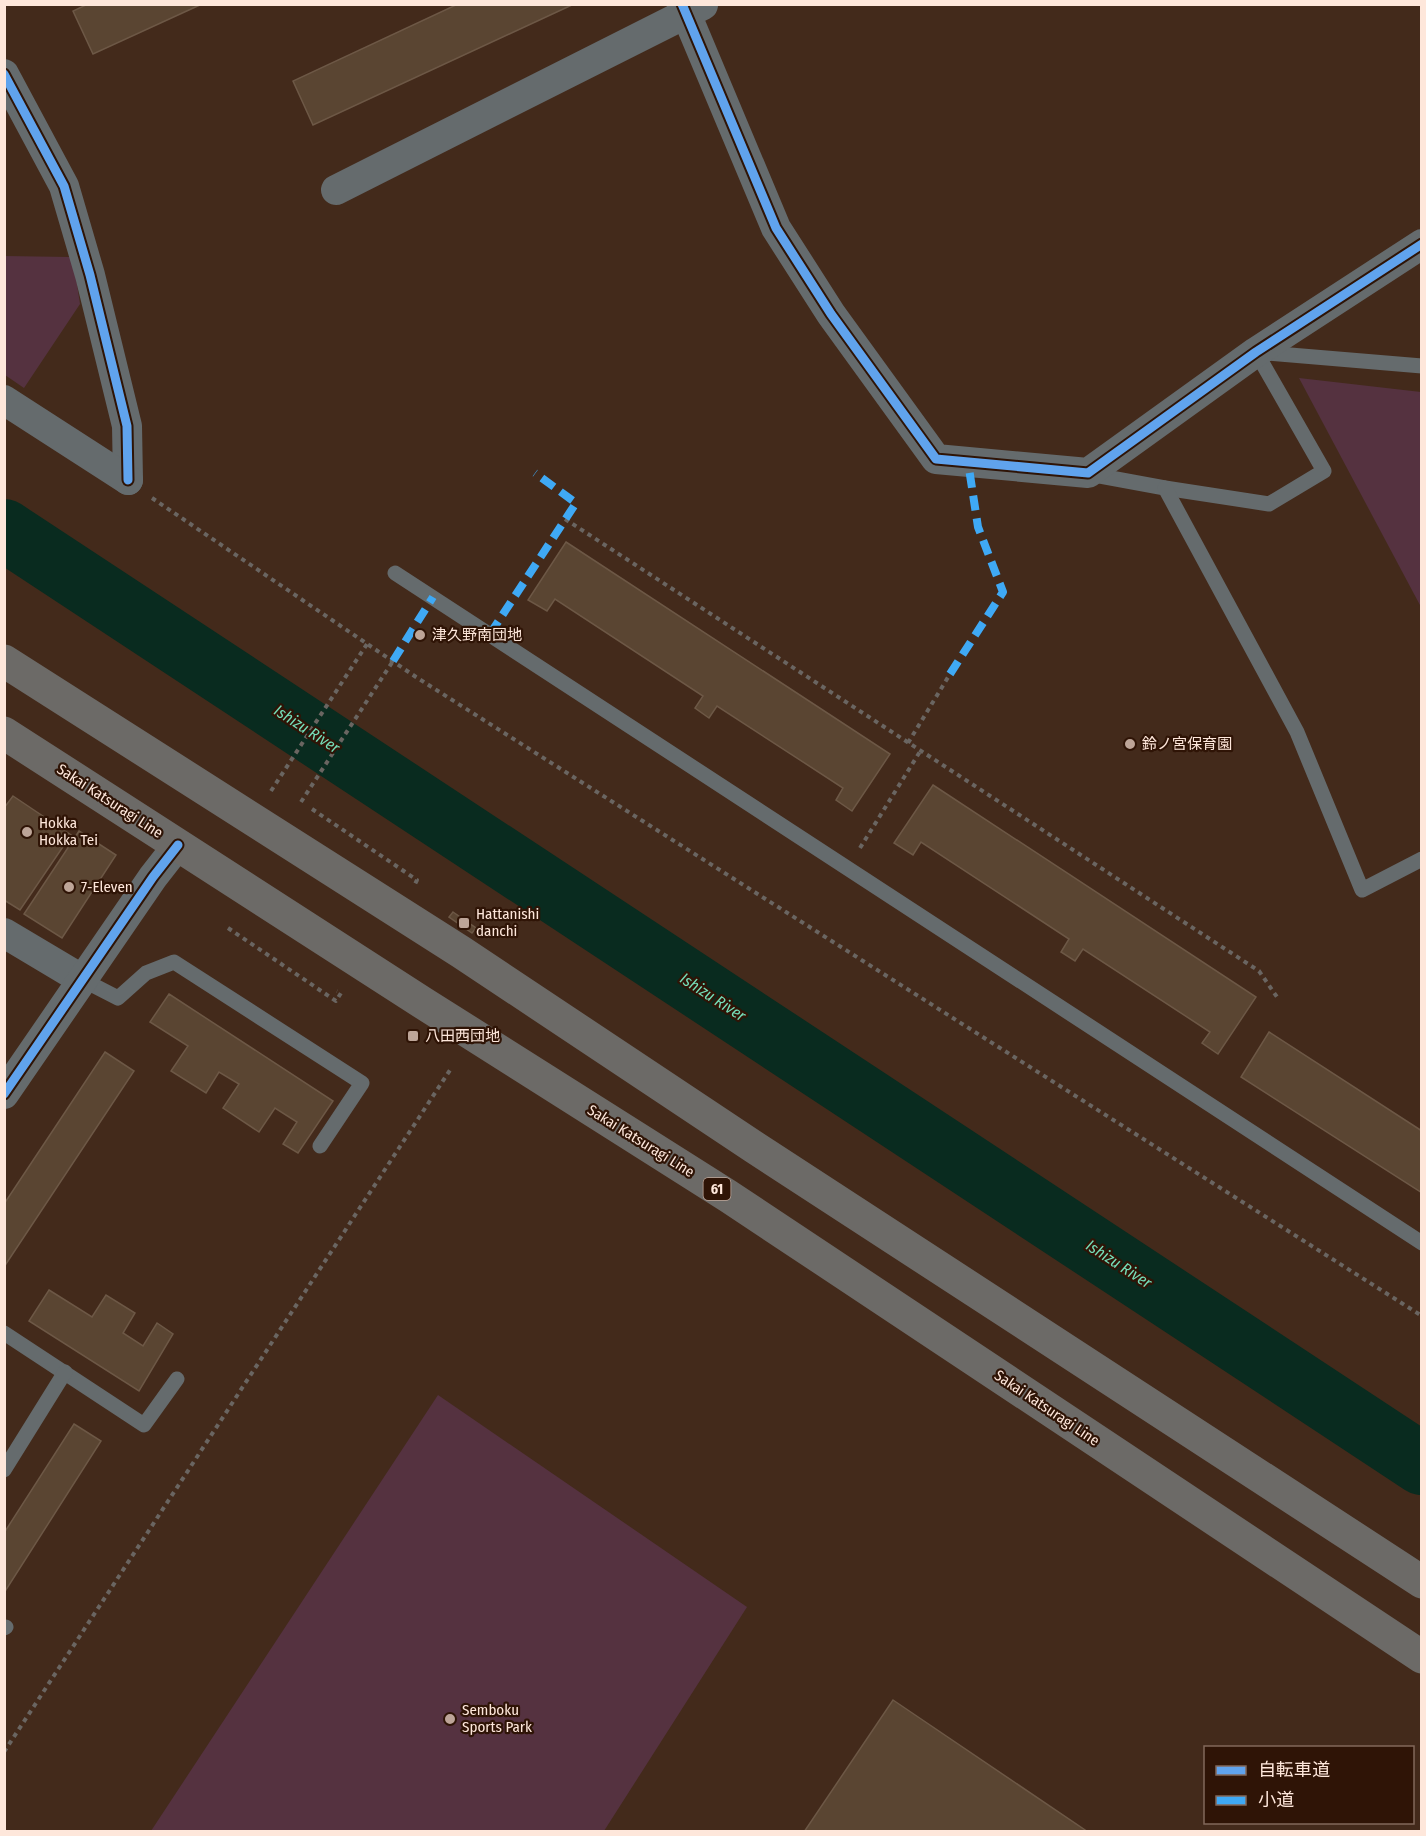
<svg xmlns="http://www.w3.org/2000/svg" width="1426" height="1836" viewBox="0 0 1426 1836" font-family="'Fira Sans Condensed','Noto Sans JP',sans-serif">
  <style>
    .green { fill: #553240 }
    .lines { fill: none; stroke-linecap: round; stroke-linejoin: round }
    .river { stroke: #092b1f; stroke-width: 62 }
    .building { fill: #5a4532; stroke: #6d5846; stroke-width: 1.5 }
    .path { stroke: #6a6561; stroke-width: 4; stroke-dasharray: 4.5 4.5; stroke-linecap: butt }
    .lane { stroke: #656b6d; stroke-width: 15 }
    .street { stroke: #656b6d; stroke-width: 30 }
    .primary { stroke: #6c6a67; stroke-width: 33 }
    .quiet { stroke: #3fa9f5; stroke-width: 8; stroke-dasharray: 15 8; stroke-linecap: butt }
    .cycleway-casing { stroke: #2f1406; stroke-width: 13 }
    .cycleway { stroke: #60a3ed; stroke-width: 9 }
    .poi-dot { fill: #bda598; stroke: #2f1406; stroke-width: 2 }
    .labels { text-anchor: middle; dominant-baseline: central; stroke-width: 4.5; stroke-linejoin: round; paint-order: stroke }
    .shield { fill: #2f1406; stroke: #c0a89b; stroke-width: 1.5 }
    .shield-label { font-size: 14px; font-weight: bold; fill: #fee7db }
    .poi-label { font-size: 15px; fill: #fee7db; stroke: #2f1406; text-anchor: start }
    .street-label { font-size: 15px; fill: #fee7db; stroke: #2f1406 }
    .water-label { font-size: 16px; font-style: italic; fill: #75deb9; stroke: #2f1406 }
  </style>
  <rect width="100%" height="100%" fill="#432a1b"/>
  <g class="green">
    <path d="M4,256L70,257L76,278L80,304L24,388L5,375Z"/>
    <path d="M1299,378L1421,392V607Z"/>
    <path d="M438,1395L747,1607L604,1831H151Z"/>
  </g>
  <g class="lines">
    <path class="river" d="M4,530L1422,1464"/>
  </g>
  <g class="building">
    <path d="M88,4H202L93,54L73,11Z"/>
    <path d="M458,4H574L313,125L293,81Z"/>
    <path d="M566,542L890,754L852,811L836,800L843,788L717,706L709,718L695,708L703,696L555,599L547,611L528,600Z"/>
    <path d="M933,785L1256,997L1218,1054L1202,1043L1210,1032L1083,949L1075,961L1061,952L1069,939L921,842L913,855L894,843Z"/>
    <path d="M13,796L71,835L20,910L4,900V808Z"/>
    <path d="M79,831L116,855L62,938L24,914Z"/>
    <path d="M453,912L476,928L472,933L449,917Z"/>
    <path d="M169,994L333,1101L298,1153L283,1144L297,1122L275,1108L259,1132L223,1108L239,1084L219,1072L206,1093L171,1071L188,1046L150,1022Z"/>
    <path d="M1269,1032L1422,1131V1193L1241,1077Z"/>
    <path d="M105,1052L134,1071L4,1267V1204Z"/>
    <path d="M49,1290L92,1317L106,1295L135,1313L123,1333L143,1346L157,1323L173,1334L139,1391L29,1321Z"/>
    <path d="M74,1424L101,1441L4,1593V1533Z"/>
    <path d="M893,1700L1088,1832H804Z"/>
  </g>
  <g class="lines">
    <g class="path">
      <path d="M152,498L416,677L1422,1316"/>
      <path d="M565,519L1259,971L1277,997"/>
      <path d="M908,743L950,674"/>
      <path d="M271,791L367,644"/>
      <path d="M301,802L393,661"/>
      <path d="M312,809L417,880L415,884"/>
      <path d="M860,848L921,750"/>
      <path d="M228,928L336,1001L341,993L337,991"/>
      <path d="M4,1752L452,1067"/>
    </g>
    <g class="lane">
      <path d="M1089,474L1165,488L1269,504L1324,471L1256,352L1422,366"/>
      <path d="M1165,488L1297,732L1362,890L1422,859"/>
      <path d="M395,573L1422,1243"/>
      <path d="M83,980L118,998L146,973L174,962L362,1083L320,1146"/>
      <path d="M4,1333L144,1425L177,1379"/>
      <path d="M4,1470L65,1372"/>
      <path d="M4,1628L6,1627"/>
    </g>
    <g class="street">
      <path d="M682,4L776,228L831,314L936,459L1088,473L1256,352L1422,244"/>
      <path d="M4,74L64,186L90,275L127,426L128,480"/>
      <path d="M336,190L703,5"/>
      <path d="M4,400L128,480"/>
      <path d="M4,933L83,980"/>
      <path d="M4,1094L153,877L178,845"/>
    </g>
    <g class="primary">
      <path d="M4,661L461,952L754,1147L1422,1582"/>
      <path d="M4,733L423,1003L728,1196L1422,1657"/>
    </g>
    <g class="quiet">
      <path d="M490,634L576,503L535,473"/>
      <path d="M393,661L433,597"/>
      <path d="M950,674L1003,592L978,527L968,462"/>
    </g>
    <defs>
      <g id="cycleway">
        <path d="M682,4L776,228L831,314L936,459L1088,473L1256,352L1422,244"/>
        <path d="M4,74L64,186L90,275L127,426L128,480"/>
        <path d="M4,1094L153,877L178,845"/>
      </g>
    </defs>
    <use href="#cycleway" class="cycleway-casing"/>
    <use href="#cycleway" class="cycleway"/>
  </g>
  <g class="poi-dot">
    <circle cx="420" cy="635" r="6"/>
    <circle cx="1130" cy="744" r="6"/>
    <circle cx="27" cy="832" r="6"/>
    <circle cx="69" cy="887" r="6"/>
    <rect x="458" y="917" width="12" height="12" rx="3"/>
    <rect x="407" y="1030" width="12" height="12" rx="3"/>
    <circle cx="450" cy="1719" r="6"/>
  </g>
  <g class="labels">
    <rect class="shield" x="703.5" y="1178" width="27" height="22" rx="4.5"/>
    <g class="shield-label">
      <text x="717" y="1189">61</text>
    </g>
    <g class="poi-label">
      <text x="432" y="635">津久野南団地</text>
      <text x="1142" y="744">鈴ノ宮保育園</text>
      <text x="39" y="823">Hokka<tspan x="39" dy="17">Hokka Tei</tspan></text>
      <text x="81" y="887">7-Eleven</text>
      <text x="476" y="914">Hattanishi<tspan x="476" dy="17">danchi</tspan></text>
      <text x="425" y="1036">八田西団地</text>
      <text x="462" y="1710">Semboku<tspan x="462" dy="17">Sports Park</tspan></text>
    </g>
    <g class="street-label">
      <text transform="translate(110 801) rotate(33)">Sakai Katsuragi Line</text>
      <text transform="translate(641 1141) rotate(32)">Sakai Katsuragi Line</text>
      <text transform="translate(1047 1408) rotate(34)">Sakai Katsuragi Line</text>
    </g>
    <g class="water-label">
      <text transform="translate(307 729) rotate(33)">Ishizu River</text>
      <text transform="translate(713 997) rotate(33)">Ishizu River</text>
      <text transform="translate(1119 1264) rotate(33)">Ishizu River</text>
    </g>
  </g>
  <rect width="1426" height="1836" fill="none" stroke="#fee7db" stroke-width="12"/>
  <rect x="1204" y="1746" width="210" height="78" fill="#2f1406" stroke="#82685b" stroke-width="1.5"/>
  <rect x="1216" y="1766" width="30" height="9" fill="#60a3ed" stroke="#82685b" stroke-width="1.5"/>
  <text x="1258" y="1776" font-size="18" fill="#fee7db">自転車道</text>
  <rect x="1216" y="1796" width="30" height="9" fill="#3fa9f5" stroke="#82685b" stroke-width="1.5"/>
  <text x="1258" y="1806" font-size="18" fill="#fee7db">小道</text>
</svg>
